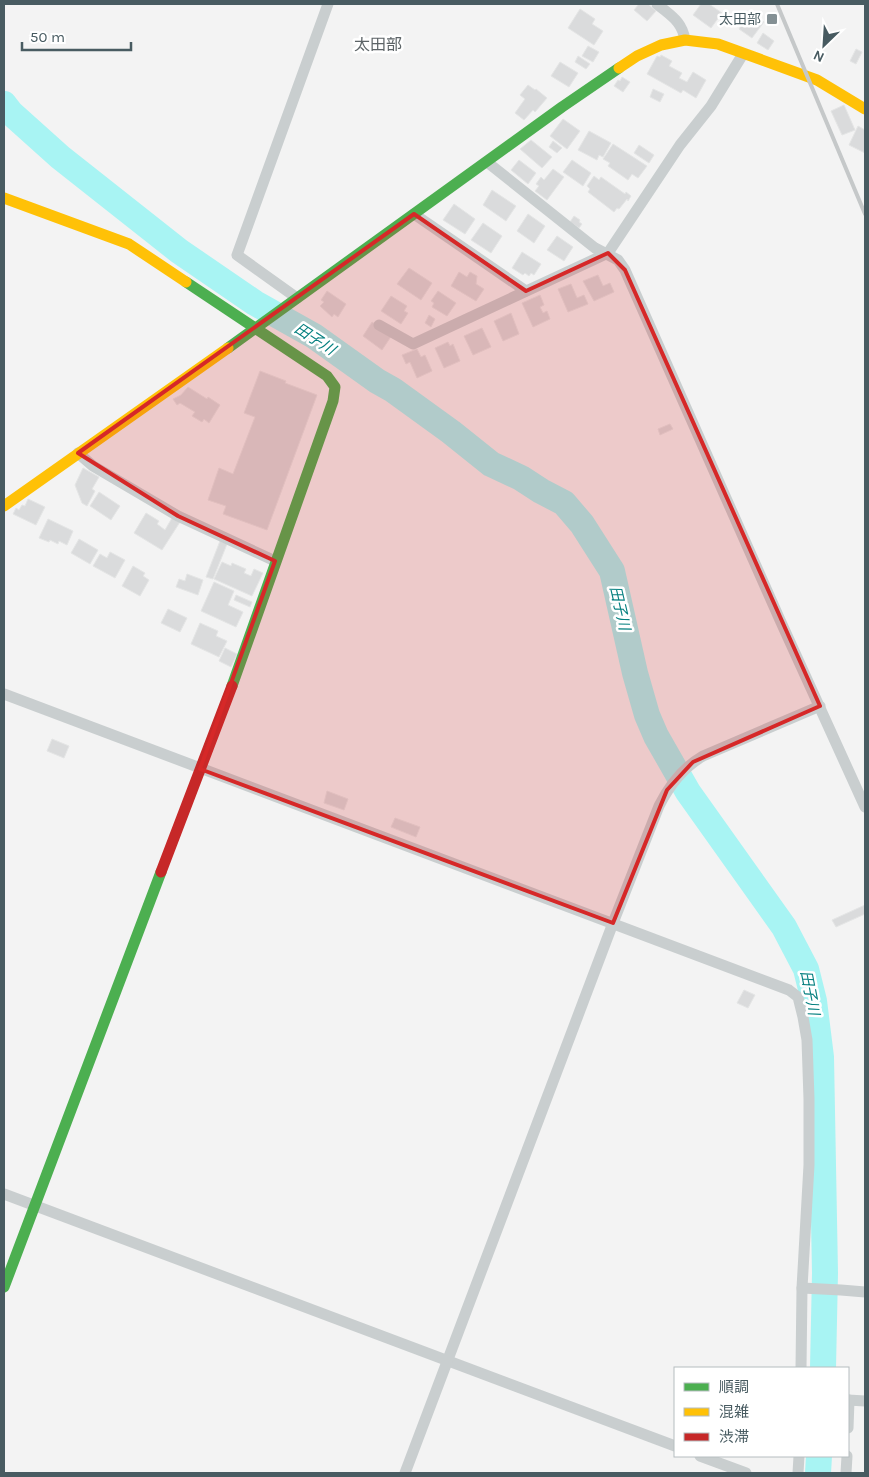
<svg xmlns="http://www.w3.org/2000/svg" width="869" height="1477" viewBox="0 0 869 1477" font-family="Karla,'Noto Sans JP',sans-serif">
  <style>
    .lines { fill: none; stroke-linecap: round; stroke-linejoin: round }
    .river { stroke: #a8f4f3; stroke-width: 26 }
    .building { fill: #dadbdc; stroke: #e4e5e5 }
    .street { stroke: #c9cecf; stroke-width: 11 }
    .fast { stroke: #4caf50; stroke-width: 11 }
    .slow { stroke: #ffc107; stroke-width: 11 }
    .jam { stroke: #c62828; stroke-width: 11 }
    .rail { stroke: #c5c8c9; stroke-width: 4 }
    .marked { fill: #d62828; fill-opacity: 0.2; stroke: #d62828; stroke-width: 4; stroke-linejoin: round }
    .poi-dot { fill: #849094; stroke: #fff; stroke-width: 2 }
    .labels { text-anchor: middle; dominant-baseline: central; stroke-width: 5; stroke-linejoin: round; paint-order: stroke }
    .poi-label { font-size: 14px; fill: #485b61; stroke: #fff; text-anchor: end }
    .water-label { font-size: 15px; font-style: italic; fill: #068080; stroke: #fff }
    .quarter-label { font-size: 16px; fill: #5d6467; stroke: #fff }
  </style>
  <rect width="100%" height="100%" fill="#f3f3f3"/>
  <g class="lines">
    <g class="river">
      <path d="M4,104L11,113L60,157L179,251L255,303L314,336L377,381L393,390L451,432L491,464L521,478L541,491L564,503L582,524L612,571L635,673L647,715L656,736L688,792L784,927L806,969L814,1001L821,1057L825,1273L823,1368"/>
      <path d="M818,1473L819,1456"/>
    </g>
  </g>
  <g class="building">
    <path d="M639,4H648L656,11L647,21L634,10Z"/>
    <path d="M701,4H709L722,13L711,28L693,15Z"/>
    <path d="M580,9L595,19L592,24L603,31L594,45L568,28Z"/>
    <path d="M750,12L764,22L752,38L739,29Z"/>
    <path d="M763,33L774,41L768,50L757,43Z"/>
    <path d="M588,46L599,52L593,62L582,56Z"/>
    <path d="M856,49L862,52L856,64L850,61Z"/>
    <path d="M661,55L672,61L669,66L682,73L679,78L687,82L693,72L706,80L696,98L683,90L681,93L647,74L657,56L660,57Z"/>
    <path d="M578,56L590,64L586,69L575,62Z"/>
    <path d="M560,62L578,73L569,87L551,76Z"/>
    <path d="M622,77L630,82L623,92L614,86L618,80L620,81Z"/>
    <path d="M528,85L535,90L536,89L547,98L535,112L533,110L524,120L515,113L525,99L520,95Z"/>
    <path d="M653,89L664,94L660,102L650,97Z"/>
    <path d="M844,105L855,130L842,135L831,111Z"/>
    <path d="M563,119L580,131L567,149L550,136Z"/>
    <path d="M858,126L865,130V153L849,145Z"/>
    <path d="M589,131L611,143L603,157L599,155L597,160L578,150Z"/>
    <path d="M531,140L552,157L542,168L520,149Z"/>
    <path d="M553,141L562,148L557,153L549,147Z"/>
    <path d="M613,144L647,166L638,178L632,174L628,180L608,166L610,163L603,159Z"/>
    <path d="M639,145L654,155L649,163L634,153Z"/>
    <path d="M519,160L536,173L528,184L511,170Z"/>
    <path d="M572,160L591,173L583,186L563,172Z"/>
    <path d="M553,169L564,177L547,200L535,191L539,186L536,184L541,177L544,180Z"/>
    <path d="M594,176L599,180L601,177L625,194L626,192L631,196L628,201L627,199L619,209L617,208L614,212L588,192L590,189L587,186Z"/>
    <path d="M492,190L516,206L506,221L483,205Z"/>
    <path d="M454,204L475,219L465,234L443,220Z"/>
    <path d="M528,214L545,226L534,243L517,231Z"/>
    <path d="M574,216L580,220L579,222L582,224L579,228L570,222Z"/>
    <path d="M483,223L502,236L491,253L471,240Z"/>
    <path d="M557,236L573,247L564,261L547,250Z"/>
    <path d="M522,252L541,264L534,275L531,273L529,276L525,273L523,275L512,268Z"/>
    <path d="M409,268L432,283L421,300L397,284Z"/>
    <path d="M459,272L467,277L470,272L477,276L476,284L484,289L476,301L451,286Z"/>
    <path d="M598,275L603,286L610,283L614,292L594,301L583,281Z"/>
    <path d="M571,284L577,298L584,295L588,304L568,312L558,289Z"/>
    <path d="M327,291L346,304L338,317L334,314L332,317L320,306L324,302L321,300Z"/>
    <path d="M438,291L456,303L447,316L432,307L434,303L431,301Z"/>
    <path d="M540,295L544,305L540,307L543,313L547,311L550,319L533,327L522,303Z"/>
    <path d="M391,296L407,306L404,311L408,313L401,324L381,311Z"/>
    <path d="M511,313L519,334L503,341L494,321Z"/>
    <path d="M429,315L435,319L431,327L425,323Z"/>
    <path d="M372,322L392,335L382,350L363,336Z"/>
    <path d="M482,328L491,347L473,355L464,336Z"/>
    <path d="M448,342L450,346L453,344L460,361L444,368L435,348Z"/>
    <path d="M417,349L421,357L425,355L432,371L417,378L410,362L406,364L402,355Z"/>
    <path d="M260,371L286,381L285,383L317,395L267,530L223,514L226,506L208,500L219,468L233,474L255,417L244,413Z"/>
    <path d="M188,387L207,399L208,397L220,405L209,423L204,419L202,422L192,416L195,412L180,403L177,405L173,399L181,395Z"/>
    <path d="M670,424L673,429L660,435L658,429Z"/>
    <path d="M83,468L99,477L92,489L95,491L87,506L82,503L75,485Z"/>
    <path d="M99,492L120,506L111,520L90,506Z"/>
    <path d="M28,499L45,507L36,525L13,514L16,508L19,510L22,505L25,506Z"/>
    <path d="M146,513L159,521L157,524L165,530L172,518L180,522L162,550L134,533Z"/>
    <path d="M48,519L73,531L67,545L59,541L58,544L50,540L49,542L39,538Z"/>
    <path d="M79,539L98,550L90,564L71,553Z"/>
    <path d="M220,541L227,544L213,579L206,577Z"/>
    <path d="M110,552L125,560L115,578L93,566L100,554L107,558Z"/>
    <path d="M222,562L231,566L232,563L246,569L244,573L251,576L254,569L263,573L252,596L214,579Z"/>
    <path d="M133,566L145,573L143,576L149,580L140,596L122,586Z"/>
    <path d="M187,574L203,580L198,595L176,587L179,579L185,581Z"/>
    <path d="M214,582L234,591L228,605L243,612L236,627L201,611Z"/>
    <path d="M236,595L252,602L250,607L234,600Z"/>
    <path d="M168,609L187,618L180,632L161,623Z"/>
    <path d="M200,623L218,631L216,636L227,641L219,657L191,644Z"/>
    <path d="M225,648L237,654L231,667L219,661Z"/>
    <path d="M52,739L69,746L64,758L47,751Z"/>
    <path d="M327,791L348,799L344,810L324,803Z"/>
    <path d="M395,818L420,827L416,837L391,827Z"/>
    <path d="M865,905V914L836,927L832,920Z"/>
    <path d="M744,990L755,995L748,1008L737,1003Z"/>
  </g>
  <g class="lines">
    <g class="street">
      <path d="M657,4C671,16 682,21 685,40"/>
      <path d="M487,162L595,248L618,260L625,270L780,620L865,807"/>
      <path d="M414,214L526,291"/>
      <path d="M297,298L237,255L328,4"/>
      <path d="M379,325L413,344L608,253L680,145L711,106L743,54"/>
      <path d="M78,453L93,466L178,516L275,561"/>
      <path d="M4,694L789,990L798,997L803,1017L807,1040L809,1099V1165L802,1288L801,1368"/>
      <path d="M4,1194L675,1446"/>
      <path d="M802,1288L841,1290L865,1292"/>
      <path d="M848,1400L865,1401"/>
      <path d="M848,1428L849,1400"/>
      <path d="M700,1456L746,1473"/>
      <path d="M405,1473L613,923L659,806C669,786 684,767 703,756L820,706"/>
      <path d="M798,1473L799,1456"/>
      <path d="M846,1473L847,1456"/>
    </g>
    <g class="fast">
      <path d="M186,282L327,376L335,387L333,401L232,686"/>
      <path d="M228,348L562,107L619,68"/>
      <path d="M4,1287L161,872"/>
    </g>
    <g class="slow">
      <path d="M619,68L637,56L661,45L685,40L718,44L817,80L865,109"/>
      <path d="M4,198L129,244L186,282"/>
      <path d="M4,506L228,348"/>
    </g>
    <path class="jam" d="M161,872L232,686"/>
    <path class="rail" d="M777,4L865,214"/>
  </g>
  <path class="marked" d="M414,214L526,291L608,253L625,270L820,706L693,762L667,790L613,923L200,769L275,561L178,516L78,453Z"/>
  <rect class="poi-dot" x="766" y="13" width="12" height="12" rx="2.5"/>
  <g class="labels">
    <g class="poi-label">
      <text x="761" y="19">太田部</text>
    </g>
    <g class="water-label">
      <text transform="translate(315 339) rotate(33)">田子川</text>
      <text transform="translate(620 608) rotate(77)">田子川</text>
      <text transform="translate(810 993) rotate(79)">田子川</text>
    </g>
    <g class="quarter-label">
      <text x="378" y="44">太田部</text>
    </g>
  </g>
  <rect width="869" height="1477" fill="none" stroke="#485b61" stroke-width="10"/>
  <rect x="674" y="1367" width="175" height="90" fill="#ffffff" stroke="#b6bdc0"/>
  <rect x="684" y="1383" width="25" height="8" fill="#4caf50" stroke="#b6bdc0"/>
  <text x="719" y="1392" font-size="15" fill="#485b61">順調</text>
  <rect x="684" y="1408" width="25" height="8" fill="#ffc107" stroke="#b6bdc0"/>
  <text x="719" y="1417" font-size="15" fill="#485b61">混雑</text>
  <rect x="684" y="1433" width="25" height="8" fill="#c62828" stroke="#b6bdc0"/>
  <text x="719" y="1442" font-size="15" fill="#485b61">渋滞</text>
  <g transform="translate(824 45) rotate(205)" stroke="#ffffff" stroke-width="4" paint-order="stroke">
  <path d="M0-4L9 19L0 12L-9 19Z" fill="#485b61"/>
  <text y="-8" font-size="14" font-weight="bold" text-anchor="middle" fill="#485b61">N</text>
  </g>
  <path d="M22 42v8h109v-8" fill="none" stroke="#485b61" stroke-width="2.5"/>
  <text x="30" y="42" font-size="15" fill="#485b61" stroke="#ffffff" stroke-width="4" paint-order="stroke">50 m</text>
</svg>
